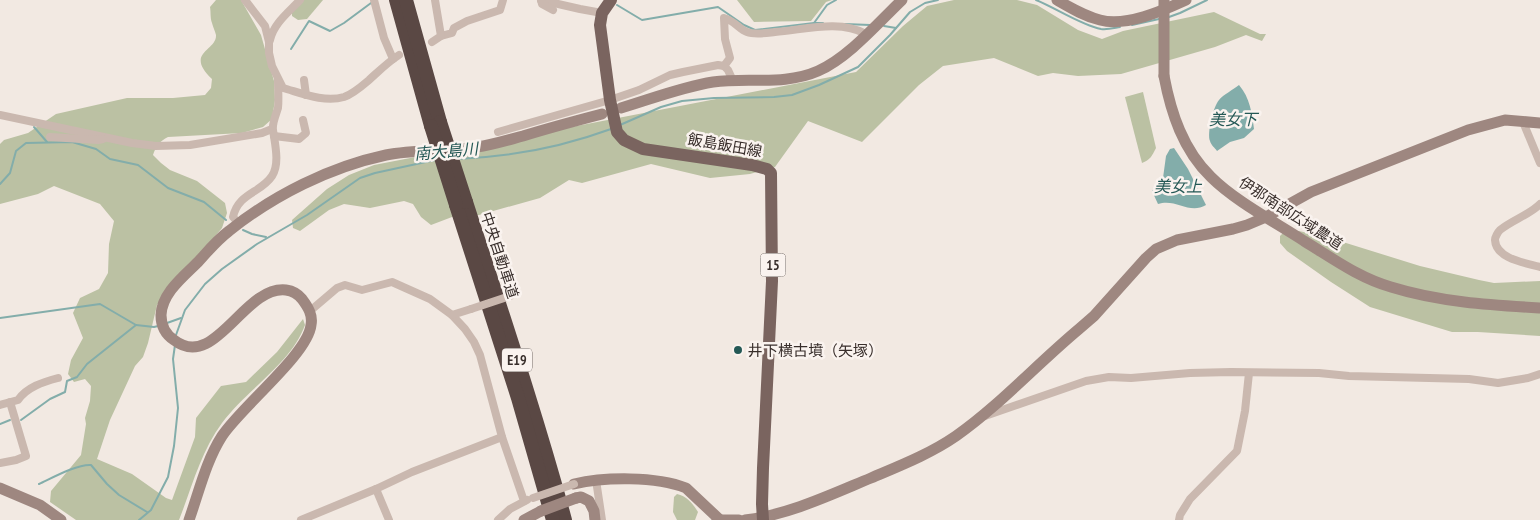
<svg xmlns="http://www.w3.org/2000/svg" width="1540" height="520" viewBox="0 0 1540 520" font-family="'PT Sans Narrow','Noto Sans JP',sans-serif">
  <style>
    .green { fill: #bbc1a3 }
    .water { fill: #83adaa }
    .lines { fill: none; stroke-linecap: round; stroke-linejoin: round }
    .stream { stroke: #83adaa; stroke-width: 2 }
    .street { stroke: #cab8af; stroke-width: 8 }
    .secondary { stroke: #9e8780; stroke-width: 11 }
    .primary { stroke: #7a645f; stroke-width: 12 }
    .highway { stroke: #5a4844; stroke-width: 14 }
    .street-bridge { stroke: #cab8af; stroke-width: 8 }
    .secondary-bridge { stroke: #9e8780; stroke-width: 11 }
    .highway-bridge { stroke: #5a4844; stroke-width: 14 }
    .poi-dot { fill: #245855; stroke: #faf3ef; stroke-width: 2 }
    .labels { text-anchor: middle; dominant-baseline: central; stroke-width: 5; stroke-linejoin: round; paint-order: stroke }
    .shield { fill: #faf3ef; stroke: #736a66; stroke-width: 1 }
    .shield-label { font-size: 14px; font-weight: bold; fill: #392f2c }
    .street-label { font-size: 15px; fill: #392f2c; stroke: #faf3ef }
    .poi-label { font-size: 15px; fill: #392f2c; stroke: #faf3ef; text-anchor: start }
    .water-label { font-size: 16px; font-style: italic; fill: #245855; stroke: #faf3ef }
  </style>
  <rect width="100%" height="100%" fill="#f2e9e2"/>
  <g class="green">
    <path d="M216,0H241L261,35L274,81L275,100L272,119L263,127L242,133L168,137C160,141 156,146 153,155L161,163L170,170L197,181L225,203L227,213L222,228L157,305L148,343L143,357L135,366L110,420L97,459L132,474L166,498L172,500L195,437L196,418L221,386L246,382L277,352L303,319L305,325C291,364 247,389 222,423C201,451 192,487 179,520H76L50,502L51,491L81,455L86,424L85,418L90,401L91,386L85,379L74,382L68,374L71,360L83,338L73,313L80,298L99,289L108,273L109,244L114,221L100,204L54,186L38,194L0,204V144L4,140L28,133L56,114L127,98H173L205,95L211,88L212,79C184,52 217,51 216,35C215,31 213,27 212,23C210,18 211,12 210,7Z"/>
    <path d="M296,0H323L307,19L298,20L292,16V6Z"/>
    <path d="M737,0H832L826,2L811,21L754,22Z"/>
    <path d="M954,0H1017L1037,5L1078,30L1102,39L1123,31L1214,12L1260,34H1266L1262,41L1246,35L1215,47L1121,74L1078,76L1053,73L1038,76L994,58L943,66L919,85L862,142L808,121L775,167L750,174L710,178L651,164L582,183L569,180L540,198L479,215L452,217L431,225L421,217L413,204L404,201L370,208L344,204L329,210L300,231L293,228L292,220L327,189L349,175L374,165L856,72L903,26L927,6Z"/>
    <path d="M1143,92L1156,148C1152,156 1150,160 1142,163L1125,97Z"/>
    <path d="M1299,231L1330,238L1420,266L1479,280L1494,283L1540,281V336L1478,332H1452L1370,307L1331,282L1287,251L1280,243V236L1284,232Z"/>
    <path d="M677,494C687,496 693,504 698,512L695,520H677L673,512L674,497Z"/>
  </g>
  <g class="water">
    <path d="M1239,85C1250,98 1252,113 1254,129L1244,138L1230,142L1217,151C1215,148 1211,145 1210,141C1207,133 1213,107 1219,100C1224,94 1233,90 1239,85Z"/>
    <path d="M1174,148L1188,169L1206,205C1189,215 1176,198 1158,204L1152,191L1163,178L1166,156L1170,149Z"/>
  </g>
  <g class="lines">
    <g class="stream">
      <path d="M1036,0C1056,8 1081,25 1101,29C1107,30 1114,28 1120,27"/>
      <path d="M617,5L642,20L718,7L744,25L755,30L814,23H823"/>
      <path d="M1169,17L1180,13L1207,0"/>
      <path d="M814,23L827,5L836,0"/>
      <path d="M845,24L870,25"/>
      <path d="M1132,25L1159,19"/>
      <path d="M884,26L896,28"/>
      <path d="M291,49L309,21L330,31L344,23L371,3"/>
      <path d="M620,125L661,107L682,101L714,98L774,97L792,95L819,85L858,67L890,35L910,12L925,3L938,0"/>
      <path d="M34,127L47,142"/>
      <path d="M457,159C510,157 562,147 611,129"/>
      <path d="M0,184L10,173L16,151L26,143L72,142L96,149L110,159L138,165L168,188L204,202L226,220"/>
      <path d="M243,230L252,234L266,237"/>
      <path d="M0,318L100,304L136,325L154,327L158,326"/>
      <path d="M167,323L181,318"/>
      <path d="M176,335L185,310L205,284L222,269L257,244L307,215L360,178L375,173L435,160"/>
      <path d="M21,420L50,399L65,392L67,381L77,377L87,364L136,325"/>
      <path d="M0,424L10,420"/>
      <path d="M39,484C52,478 77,464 91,465L107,484L119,495L147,512"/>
      <path d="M139,520L151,510L168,477L174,446L178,408L173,359L175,345"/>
    </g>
    <g class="street">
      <path d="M245,0L265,26L269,42V53L272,66L283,88C301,93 324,103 344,97C353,94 362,86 369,80C379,71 388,62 399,55"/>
      <path d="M374,0L384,38L393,59"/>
      <path d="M541,0L580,9L602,13"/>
      <path d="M541,0L542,4L553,10"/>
      <path d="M441,36L452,33L454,28L467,21L500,10L503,0"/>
      <path d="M270,40C274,23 288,13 300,0"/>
      <path d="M432,42L441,36L435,0"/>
      <path d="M724,66L730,58L725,39L724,18C735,21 739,29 747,32C755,35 766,33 775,32C804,30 839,19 866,34"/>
      <path d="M304,80L306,95"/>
      <path d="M0,115L132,143L156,146L190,145L262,133L272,129"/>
      <path d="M1523,122L1540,163"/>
      <path d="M498,132L610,100L639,90L670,75L683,72L718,65L724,66L728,70L733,81"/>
      <path d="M274,136L299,139L306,133L303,120"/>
      <path d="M50,137L98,140L103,139"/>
      <path d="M1540,204C1529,215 1512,220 1500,230C1498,232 1495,237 1495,240C1496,259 1526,263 1540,267"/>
      <path d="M239,224L233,217C238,193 261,193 272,176C280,164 275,144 273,130C272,123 276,115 278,108C279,99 278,89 278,80"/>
      <path d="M310,311L337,288L345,285L362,290L392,282L430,299L452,315L465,329L474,342L480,355L502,437L524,501"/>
      <path d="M452,315L471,309"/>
      <path d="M0,405L18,400C27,387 43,382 58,378"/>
      <path d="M985,416L1086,381L1109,377L1131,378L1190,373L1231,372L1319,373L1349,376L1469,379L1498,383L1528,378L1540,374"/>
      <path d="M0,463L16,460L26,456L10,402"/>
      <path d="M596,480L602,520"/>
      <path d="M376,489L389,520"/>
      <path d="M301,520L376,489L412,472L502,437"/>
      <path d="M498,520L510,509L527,500"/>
      <path d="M1179,520L1180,515L1190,499L1237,451L1245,411L1249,373"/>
    </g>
    <g class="secondary">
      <path d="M1057,0C1071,8 1084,16 1100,20C1126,27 1162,11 1186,0"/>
      <path d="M1164,76C1171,113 1183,150 1211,177C1235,201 1275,222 1304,241C1332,258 1359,278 1391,287C1439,302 1490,305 1540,308"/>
      <path d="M621,108C651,99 682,87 713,82C748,77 784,86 818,71C848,58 878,23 902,0"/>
      <path d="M574,484C604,477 656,476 686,488L719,519"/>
      <path d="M0,488L40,505L61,520"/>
      <path d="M576,498L581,497L589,501L594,511L595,520"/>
      <path d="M189,520C199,492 206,461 222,436C241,407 308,354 311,325C313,315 308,307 302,299C298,294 293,291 286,290C244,285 215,372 174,340C165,334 161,326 161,315C162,293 183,277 198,262C208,251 217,240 229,231C274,195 330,167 386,155C416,149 447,152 477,147C492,145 508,140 523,136C549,128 575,121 602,114"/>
      <path d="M524,520L541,511"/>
      <path d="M717,520H739"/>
      <path d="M745,520C788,515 830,495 871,478C899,466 930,454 956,436C1000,405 1037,364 1079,329L1094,316L1146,258L1156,249L1177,240L1233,229L1247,225L1266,217L1311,192L1468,130L1505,120L1540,123"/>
    </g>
    <path class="primary" d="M611,0L602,13L600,25L610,100L617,132L624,140L643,149L752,165L767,169L771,173L772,281L763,468L762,504L763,520"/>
    <g class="highway">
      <path d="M396,0L431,126"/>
      <path d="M406,0L440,122"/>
      <path d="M466,202C500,307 536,413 565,520"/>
      <path d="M456,205L518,398L553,520"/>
    </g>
    <g class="street-bridge">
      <path d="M471,309L510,296"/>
      <path d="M533,498L574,484"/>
    </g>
    <g class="secondary-bridge">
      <path d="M1164,0V76"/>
      <path d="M541,511L576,498"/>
    </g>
    <g class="highway-bridge">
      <path d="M440,122L466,202"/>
      <path d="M431,126L456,205"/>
    </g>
  </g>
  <circle class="poi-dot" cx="738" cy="350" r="5"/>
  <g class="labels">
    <g class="shield">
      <rect x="760.5" y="253.5" width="25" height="23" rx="4"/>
      <rect x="502" y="348.5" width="30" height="23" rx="4"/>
    </g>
    <g class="shield-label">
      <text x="773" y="265">15</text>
      <text x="517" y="360">E19</text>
    </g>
    <g class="street-label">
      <text transform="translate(725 145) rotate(10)">飯島飯田線</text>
      <text transform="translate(1291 213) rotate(33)">伊那南部広域農道</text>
      <text transform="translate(500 255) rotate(72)">中央自動車道</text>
    </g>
    <g class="poi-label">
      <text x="748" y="350">井下横古墳（矢塚）</text>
    </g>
    <g class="water-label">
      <text x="1233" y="119">美女下</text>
      <text transform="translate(446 151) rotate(-5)">南大島川</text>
      <text x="1178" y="186">美女上</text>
    </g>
  </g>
</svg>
